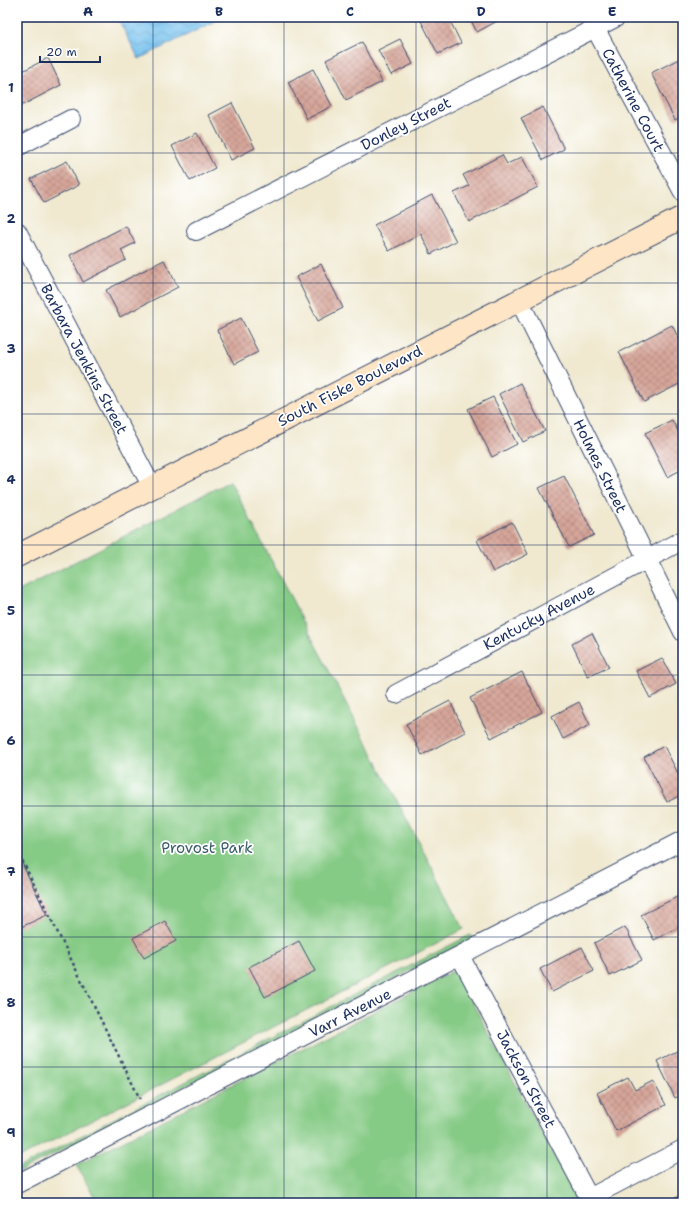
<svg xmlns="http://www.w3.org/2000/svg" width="700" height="1220" viewBox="0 0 700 1220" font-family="'Shantell Sans',sans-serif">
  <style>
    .park { fill: #85ca85; stroke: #507c72 }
    .water { fill: url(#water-waves); stroke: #4878a6 }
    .building { fill: url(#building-cross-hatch) }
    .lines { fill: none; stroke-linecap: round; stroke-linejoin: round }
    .street-casing { stroke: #3b4b6f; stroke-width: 20 }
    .secondary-casing { stroke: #3b4b6f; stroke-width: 24 }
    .path { stroke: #3b4b6f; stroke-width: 2.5; stroke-dasharray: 3 3; stroke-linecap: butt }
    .street { stroke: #fff; stroke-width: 18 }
    .secondary { stroke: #fde5c5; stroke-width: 22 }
    .grid { fill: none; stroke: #1b2f5e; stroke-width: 1; stroke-opacity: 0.55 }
    .labels { text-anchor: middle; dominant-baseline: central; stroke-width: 3.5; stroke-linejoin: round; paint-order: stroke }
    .street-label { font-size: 15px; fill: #1b2f5e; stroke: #fff }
    .park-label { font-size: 15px; fill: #3b5e6a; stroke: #fff }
    .neatline { fill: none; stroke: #1b2f5e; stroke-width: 1.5 }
    .grid-label { font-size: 13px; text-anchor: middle; font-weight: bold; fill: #1b2f5e }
  </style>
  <defs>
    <pattern id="water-waves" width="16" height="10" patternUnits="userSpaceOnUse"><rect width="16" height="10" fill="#74c1ee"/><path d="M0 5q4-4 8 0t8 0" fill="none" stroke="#5e9dc4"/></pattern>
    <pattern id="building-cross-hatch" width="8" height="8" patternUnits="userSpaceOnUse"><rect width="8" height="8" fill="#d7a69a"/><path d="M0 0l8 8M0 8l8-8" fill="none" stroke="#ae8881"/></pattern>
  </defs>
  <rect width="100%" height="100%" fill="#fff"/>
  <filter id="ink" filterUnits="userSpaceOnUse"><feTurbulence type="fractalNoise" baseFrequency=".025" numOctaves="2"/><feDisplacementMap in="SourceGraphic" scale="8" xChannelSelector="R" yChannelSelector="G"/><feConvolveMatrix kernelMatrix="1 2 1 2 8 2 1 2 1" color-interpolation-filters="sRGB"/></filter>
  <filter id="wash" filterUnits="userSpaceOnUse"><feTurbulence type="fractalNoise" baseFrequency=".012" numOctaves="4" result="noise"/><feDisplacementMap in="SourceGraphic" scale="16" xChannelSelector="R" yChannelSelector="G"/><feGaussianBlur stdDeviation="0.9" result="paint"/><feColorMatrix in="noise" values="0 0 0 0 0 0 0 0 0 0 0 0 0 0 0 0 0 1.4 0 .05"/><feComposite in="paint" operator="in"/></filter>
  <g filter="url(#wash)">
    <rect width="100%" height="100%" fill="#f0e9d0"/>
    <g class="park">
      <path d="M230,481L464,929L17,1159V592Z"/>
      <path d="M470,935L472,939L17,1173V1169Z"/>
      <path d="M455,970L579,1203H98L76,1165Z"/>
    </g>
    <path class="water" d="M117,17H223L139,59Z"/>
    <g id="blocks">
      <g class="building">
        <path d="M419,17H448L461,43L438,54Z"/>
        <path d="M469,17H500L501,19L477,32Z"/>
        <path d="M400,39L413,64L391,75L378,50Z"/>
        <path d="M362,42L382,82L346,100L326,60Z"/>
        <path d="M683,57V116L675,120L651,73Z"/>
        <path d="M48,58L61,85L17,108V74Z"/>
        <path d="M313,69L332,106L307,119L288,82Z"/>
        <path d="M232,103L255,148L231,160L209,115Z"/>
        <path d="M543,107L564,149L543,160L521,118Z"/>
        <path d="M197,133L215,168L190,181L172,146Z"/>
        <path d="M502,155L507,164L522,157L538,187L469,222L454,193L469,186L463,175Z"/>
        <path d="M67,161L79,185L44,203L31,179Z"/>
        <path d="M432,195L456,241L431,254L421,234L389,251L374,225Z"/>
        <path d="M126,226L135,243L121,250L126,260L83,282L70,255Z"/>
        <path d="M164,260L178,287L120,317L106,290Z"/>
        <path d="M321,264L343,308L318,321L296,277Z"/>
        <path d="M241,318L258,352L234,364L217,330Z"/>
        <path d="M672,325L683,347V382L644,402L619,352Z"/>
        <path d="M520,383L545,431L523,442L499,394Z"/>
        <path d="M493,397L517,444L492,457L468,409Z"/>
        <path d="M672,420L683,440V469L667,477L645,433Z"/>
        <path d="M564,476L594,535L569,547L539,488Z"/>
        <path d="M512,522L528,554L493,572L477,540Z"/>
        <path d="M592,633L609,667L588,677L572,644Z"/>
        <path d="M662,658L676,684L650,698L636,671Z"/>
        <path d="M522,672L542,712L491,738L470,698Z"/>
        <path d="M450,701L465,732L422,755L406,724Z"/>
        <path d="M579,702L590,725L563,739L552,716Z"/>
        <path d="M664,746L683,783V794L667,802L644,757Z"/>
        <path d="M17,853L47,915L21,927L17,918Z"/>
        <path d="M683,894V925L654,940L641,915Z"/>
        <path d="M165,921L176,941L144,958L133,938Z"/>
        <path d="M625,927L642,960L610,976L594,943Z"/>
        <path d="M299,941L315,971L265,997L249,967Z"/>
        <path d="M582,947L594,971L552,992L540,969Z"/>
        <path d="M683,1048V1094L675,1098L657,1061Z"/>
        <path d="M628,1077L635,1090L653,1081L666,1105L616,1131L597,1093Z"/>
        <path d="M683,1194V1203H665Z"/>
      </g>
    </g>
  </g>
  <g filter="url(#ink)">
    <use href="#blocks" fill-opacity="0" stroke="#3b4b6f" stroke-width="1"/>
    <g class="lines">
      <defs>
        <g id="street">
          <path d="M595,28L683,192"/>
          <path d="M17,147L71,119"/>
          <path d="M17,231L152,487"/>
          <path d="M196,231L617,17"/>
          <path d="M519,300L683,632"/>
          <path d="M396,694L683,540"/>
          <path d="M460,956L592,1203"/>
          <path d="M17,1184L683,840"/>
          <path d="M589,1198L683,1149"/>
        </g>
        <path id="secondary" d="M17,556L683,217"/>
      </defs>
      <use href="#street" class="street-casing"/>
      <use href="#secondary" class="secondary-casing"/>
      <path class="path" d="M17,850L140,1099"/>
      <use href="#street" class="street"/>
      <use href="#secondary" class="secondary"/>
    </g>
  </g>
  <path class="grid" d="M153,17V1203M284,17V1203M416,17V1203M547,17V1203M17,153H683M17,283H683M17,414H683M17,545H683M17,675H683M17,806H683M17,937H683M17,1067H683"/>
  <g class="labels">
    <g class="street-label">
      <text transform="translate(633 100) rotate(62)">Catherine Court</text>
      <text transform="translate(406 124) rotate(-27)">Donley Street</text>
      <text transform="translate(84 359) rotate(62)">Barbara Jenkins Street</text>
      <text transform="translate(350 386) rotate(-27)">South Fiske Boulevard</text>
      <text transform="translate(600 466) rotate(64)">Holmes Street</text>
      <text transform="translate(539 617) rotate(-28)">Kentucky Avenue</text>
      <text transform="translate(350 1013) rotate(-27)">Varr Avenue</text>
      <text transform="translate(526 1079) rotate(62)">Jackson Street</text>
    </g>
    <g class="park-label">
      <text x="207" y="848">Provost Park</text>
    </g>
  </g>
  <rect width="700" height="1220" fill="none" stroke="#fff" stroke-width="44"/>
  <path d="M40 56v6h60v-6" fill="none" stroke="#1b2f5e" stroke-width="2"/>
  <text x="46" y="56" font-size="12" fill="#1b2f5e" stroke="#ffffff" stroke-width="3" paint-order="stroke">20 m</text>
  <rect x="22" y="22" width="656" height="1176" class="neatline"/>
  <g class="grid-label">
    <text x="88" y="16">A</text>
    <text x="219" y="16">B</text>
    <text x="350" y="16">C</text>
    <text x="481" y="16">D</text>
    <text x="612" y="16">E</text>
    <text x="11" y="92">1</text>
    <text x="11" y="223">2</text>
    <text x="11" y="353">3</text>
    <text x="11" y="484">4</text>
    <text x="11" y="615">5</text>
    <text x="11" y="745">6</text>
    <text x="11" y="876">7</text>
    <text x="11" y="1007">8</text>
    <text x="11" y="1137">9</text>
  </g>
</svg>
